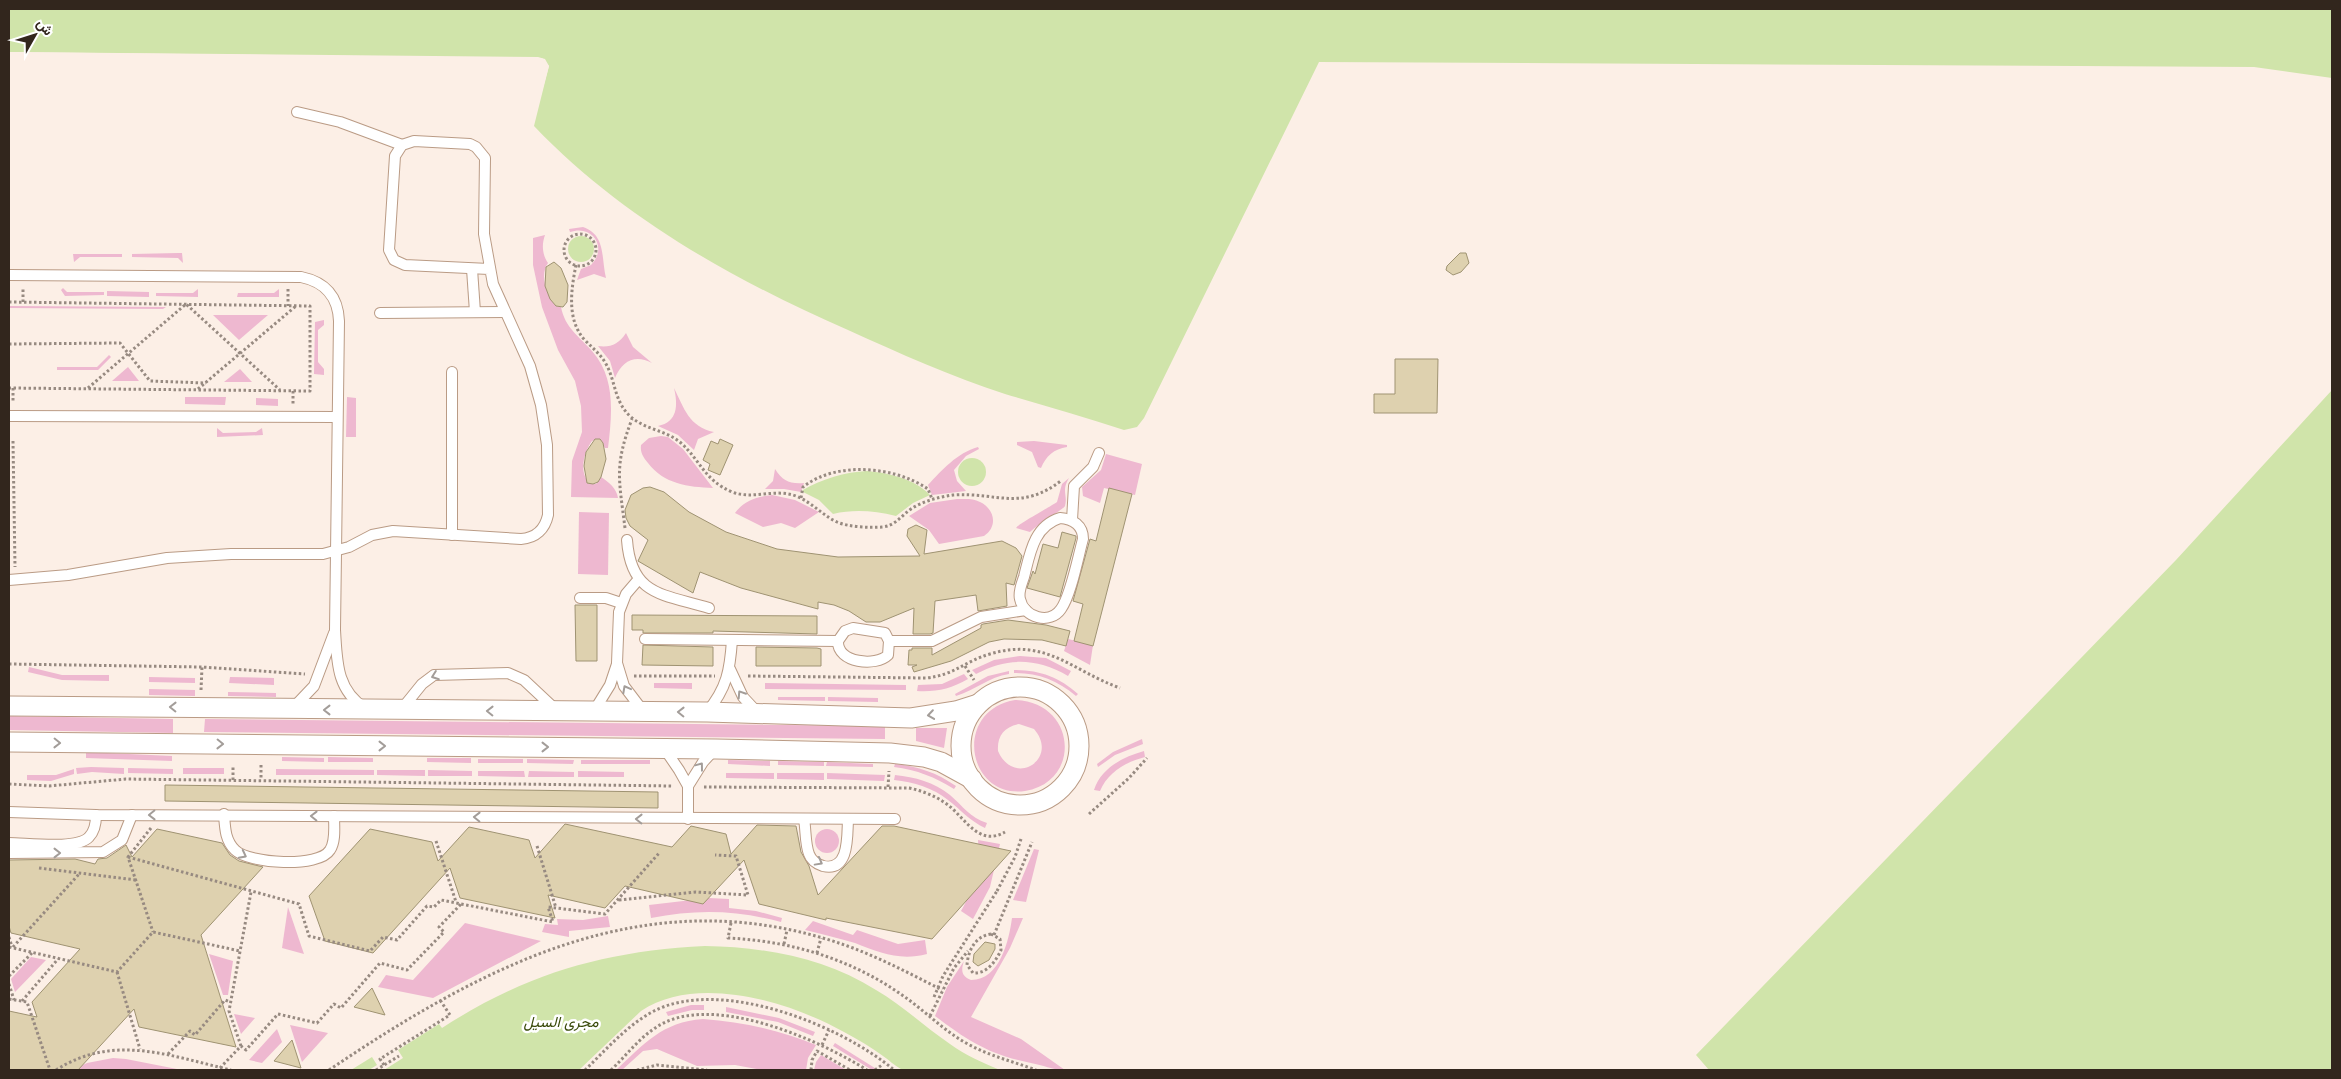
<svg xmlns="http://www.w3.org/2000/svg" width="2341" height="1079" viewBox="0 0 2341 1079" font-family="'Open Sans',Vazirmatn,sans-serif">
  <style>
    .green { fill: #eeb8d0; fill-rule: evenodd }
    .water { fill: #d0e4aa }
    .pier { fill: #fcefe6 }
    .building { fill: #ded1af; stroke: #9f9372 }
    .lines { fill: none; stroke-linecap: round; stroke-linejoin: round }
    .service-casing { stroke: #ba9b85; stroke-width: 12 }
    .minor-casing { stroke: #ba9b85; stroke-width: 21 }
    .path { stroke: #978a81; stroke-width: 3; stroke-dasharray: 2.5 2.5; stroke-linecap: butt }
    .service { stroke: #fff; stroke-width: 10 }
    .minor { stroke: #fff; stroke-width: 19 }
    .path-bridge { stroke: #978a81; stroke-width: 3; stroke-dasharray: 2.5 2.5; stroke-linecap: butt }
    .oneway { stroke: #a39d99 }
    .labels { text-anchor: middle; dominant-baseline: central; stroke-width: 5; stroke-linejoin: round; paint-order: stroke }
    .water-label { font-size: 15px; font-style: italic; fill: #394a0a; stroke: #fff }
  </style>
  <rect width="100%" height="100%" fill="#fcefe6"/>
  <g class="green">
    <path d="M583,227C606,235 601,257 606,278L594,274L577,280L581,269L591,265C608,248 593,224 570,232L569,229Z"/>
    <path d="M545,235C541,246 543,256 548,263C539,276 547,295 556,306L561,307C565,328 579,336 592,351C616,378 612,414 608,448H605L599,439L592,441C584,452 578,473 590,483L596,484L601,477C609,482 617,489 618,498L571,497L572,461L582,432L581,406L575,381L558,350L542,307L533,265V238Z"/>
    <path d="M178,253H182L183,263L178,258L132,257V254Z"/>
    <path d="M73,254H122V257H80L74,262Z"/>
    <path d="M63,288L67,292H104V295L65,296L61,290Z"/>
    <path d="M198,289V297L156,296V293H193Z"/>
    <path d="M279,289V297H237L238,293H274Z"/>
    <path d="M107,291L149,292V297L107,296Z"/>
    <path d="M9,306L166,307L163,309L9,308Z"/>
    <path d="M213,315H268L239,340Z"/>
    <path d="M324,320V325L318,330V362L324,369V375L314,374L315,322Z"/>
    <path d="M626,333L633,347L652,363C635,354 622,361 615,378L610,361L598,346C610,348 619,344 626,333Z"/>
    <path d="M109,355L111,357L98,370H57V367H97Z"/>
    <path d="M128,367L139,381H112Z"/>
    <path d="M240,369L252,382H224Z"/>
    <path d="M674,388C684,408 689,427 714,432L698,439L694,450L678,435L658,426C678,422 678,405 674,388Z"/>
    <path d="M185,397H226L225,405L185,404Z"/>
    <path d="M347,397L356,398V437H346Z"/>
    <path d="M256,398L278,399V406L256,405Z"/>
    <path d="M217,428L223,433L256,432L262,428L263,435L217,437Z"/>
    <path d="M661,436L668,437L683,449L713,488C688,487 664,484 648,463C643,457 640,452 641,445L649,438Z"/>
    <path d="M1034,441L1067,445V447C1054,449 1046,456 1041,468L1038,467L1032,452L1017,445V442Z"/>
    <path d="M978,447L979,449L966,456L954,470L957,481L966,491L932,495L928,485C942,470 957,453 978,447Z"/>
    <path d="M1106,454L1142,464L1135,495L1104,488L1100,503L1083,496L1082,487L1101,470Z"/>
    <path d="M775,469C783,481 789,484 804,483L801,492L784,489H765L773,481Z"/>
    <path d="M1069,478C1061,491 1068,495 1065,506C1065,508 1036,526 1030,532L1016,528C1018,524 1050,507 1057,502L1062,484Z"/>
    <path d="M772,495L795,500L819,512L795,528L781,523L763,527L735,513C745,500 756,497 772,495Z"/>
    <path d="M957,499C965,499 973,498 980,502C995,509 998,527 984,536L939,544L929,530L909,516L930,503Z"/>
    <path d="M579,512L609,513L608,575L578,574Z"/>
    <path d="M1068,639L1093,645L1090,665L1064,651Z"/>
    <path d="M1020,656L1046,658L1071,671L1068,676C1037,658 1007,657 976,674L972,670L994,660Z"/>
    <path d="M29,667L62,675H109V681L62,680L28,672Z"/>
    <path d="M1014,670C1040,670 1059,677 1078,694L1076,696C1057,680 1038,673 1014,673Z"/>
    <path d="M1009,671V674C989,677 975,690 956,696L955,694L988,676Z"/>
    <path d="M964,674L968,679C951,689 936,692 917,691L918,685L942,684Z"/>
    <path d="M149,677L195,678V683L149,682Z"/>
    <path d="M230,677L274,678V685L229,683Z"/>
    <path d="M654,683H692V689L654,688Z"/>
    <path d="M765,683L906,685V690L765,689Z"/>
    <path d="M149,689L195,690V696L149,695Z"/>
    <path d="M228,692L276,693V697L228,696Z"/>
    <path d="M778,697H825V701L778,700Z"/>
    <path d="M828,697L878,698V702L828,701Z"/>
    <path d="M1015,700C1077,702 1082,782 1025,791C967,799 952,711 1015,700ZM1019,724L1034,729C1060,759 1014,788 998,751C997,736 1004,727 1019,724Z"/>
    <path d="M9,716L173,719V733L9,730Z"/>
    <path d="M205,719L885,726V739L204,732Z"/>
    <path d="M916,728H947L944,748L916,741Z"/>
    <path d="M1142,739L1143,744L1115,755L1098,767L1097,764L1113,752Z"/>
    <path d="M1144,751L1145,757C1126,762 1108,772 1100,791L1094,790C1101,768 1123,757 1144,751Z"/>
    <path d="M86,752L172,756V761L86,758Z"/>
    <path d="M282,757L324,758V762L282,761Z"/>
    <path d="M328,757L373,758V762H328Z"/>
    <path d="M427,758H471V763L427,762Z"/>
    <rect x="478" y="759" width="45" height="4"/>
    <path d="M527,759L574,760L573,764L527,763Z"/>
    <rect x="581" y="760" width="69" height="4"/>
    <path d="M728,760L770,761V766L728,764Z"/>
    <path d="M778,761L824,762V766L778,765Z"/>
    <path d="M827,762L873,764V767L826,766Z"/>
    <path d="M895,764C918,766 937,773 956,786L954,789C935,777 917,770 894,767Z"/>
    <path d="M91,767L124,768V774L92,772L77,774L76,768Z"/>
    <path d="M128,768L173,769V774L128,773Z"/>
    <rect x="183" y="768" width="41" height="6"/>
    <path d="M74,769V774L51,781L27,780V775H56Z"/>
    <path d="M276,769L374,770V775H276Z"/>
    <path d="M377,770H425V776L377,775Z"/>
    <path d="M428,770L472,771V776H428Z"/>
    <path d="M478,771H524L525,777L478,776Z"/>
    <path d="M529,771L574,772V777H528Z"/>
    <path d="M578,771L624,772V777H578Z"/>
    <path d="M726,773H774V779L726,778Z"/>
    <path d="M777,773H824V780L777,779Z"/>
    <path d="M827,773L885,775L884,781L827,779Z"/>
    <path d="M895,775C915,777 934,782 950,795C963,806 970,818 987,823L985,828C970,821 961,810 948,800C933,788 914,782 894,780Z"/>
    <circle cx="827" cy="841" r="12"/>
    <path d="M978,840L1000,844L990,887L973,919L961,911C973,891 980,863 978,840Z"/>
    <path d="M1034,849L1039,850L1026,902L1013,900Z"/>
    <path d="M709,898L729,899V908L756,911L782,918L781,922C737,910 696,909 651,918L649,905Z"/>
    <path d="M288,907L304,954L282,948Z"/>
    <path d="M608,916L610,927L569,931V937L542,932L545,924L558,925L557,919L583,920Z"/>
    <path d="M1012,918H1023L1010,948L971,1017L1021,1039L1065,1070C1052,1070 1043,1065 1031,1063C990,1055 968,1041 935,1016L947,987L964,961C961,970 961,976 971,980C1000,980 1009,940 1012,918Z"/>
    <path d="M813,921L853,935L857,930L898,944L925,940L927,954C900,961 880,953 855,943C838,938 822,934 805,930Z"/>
    <path d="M465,923L541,941L433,998L378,987L386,975L413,980Z"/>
    <path d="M209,954L233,961L228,995H223Z"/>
    <path d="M31,957L46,960L15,992L11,979Z"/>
    <path d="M691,1005H704V1010H692L668,1016L666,1012Z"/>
    <path d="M726,1007L779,1018L815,1032L813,1036L778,1022L726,1012Z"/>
    <path d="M234,1014L255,1018L241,1034Z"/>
    <path d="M703,1019C743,1022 779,1030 816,1045L808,1058L806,1070H762L735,1065L697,1066L657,1049L643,1051L622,1070H616C644,1044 662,1022 703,1019Z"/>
    <path d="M290,1025L328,1033L302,1062Z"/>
    <path d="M277,1029L282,1042L262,1063L249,1060Z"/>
    <path d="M835,1043L878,1070H872L833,1046Z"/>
    <path d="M821,1055L846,1070H814L816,1062Z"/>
    <path d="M113,1058L126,1059L182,1070H72L87,1063Z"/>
  </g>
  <g class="water">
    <path d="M9,9H2332V78L2254,67L1319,62L1144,418L1137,427L1124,430C1085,417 1045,406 1005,394C952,377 899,353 848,330C732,279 622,218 534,126L549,66L542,58L9,52Z"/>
    <circle cx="581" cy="249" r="13"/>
    <path d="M2332,390V1070H1709L1696,1055L2176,560Z"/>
    <circle cx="972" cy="472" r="14"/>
    <path d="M867,471C889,473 915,479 930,495L913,503L896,516C874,511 855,509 833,514L819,500L803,492V490C822,479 845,472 867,471Z"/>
    <path d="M705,946C765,947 825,958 876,990C902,1005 925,1027 950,1044C965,1055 983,1063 1000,1070C985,1070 910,1073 901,1069C895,1066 889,1060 883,1056C871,1047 857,1039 844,1032C790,1002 697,973 641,1011L579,1070H384L403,1058L398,1050L439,1024L442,1028C527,973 605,951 705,946Z"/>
    <path d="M372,1057L377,1065L369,1070H351Z"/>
  </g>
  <path class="pier" d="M9,52L538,57L545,59L549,66L532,128L546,70L545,64L541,60L9,54Z"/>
  <g class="building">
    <path d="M1460,253H1466L1469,263L1461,272L1453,275L1446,270L1447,266Z"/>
    <path d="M554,262L561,268L568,285L567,302L563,307L556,306L550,299L545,286L546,267Z"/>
    <path d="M1395,359H1438L1437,413H1374V394H1395Z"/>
    <path d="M595,439H600L603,443L606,459L601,477L598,482L593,484L587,483L584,466L586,452Z"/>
    <path d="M720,439L733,445L720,475L708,470L710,464L703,460L711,441L718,444Z"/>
    <path d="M650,487L664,492L689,512L726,532L777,549L838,557L920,556L907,536L908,529L916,525L927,530L924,554L1002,541L1016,548L1022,556L1014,585L1006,583L1007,606L978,611L976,595L935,601L933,633L930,634H913L914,608L880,622H866L849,611L834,605L818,602V609L741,588L700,572L693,593L638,561L648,540L630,526L626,518L625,510L631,495L643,488Z"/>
    <path d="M1109,488L1132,494L1093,646L1074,641L1083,604L1073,601L1090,539L1096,541Z"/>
    <path d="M1062,532L1076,536V538L1060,597L1027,588L1033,571L1035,574L1043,544L1058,548Z"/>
    <path d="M575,605H597V661H576Z"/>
    <path d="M632,615L817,616V634L713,631V633H643V630H632Z"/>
    <path d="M1008,620L1046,625L1070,631L1066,646L1042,640L1004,639L989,642L951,661L914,672L912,667L917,665H908L909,650H912V648H932V655L981,628V625L983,624Z"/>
    <path d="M643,645L713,647V666L642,665Z"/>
    <path d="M756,647L817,648L821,649V666H756Z"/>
    <path d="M165,785L658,792V808L165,801Z"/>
    <path d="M565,824L672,847L691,826L726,834L731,854L757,825L796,826L801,852L809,866L818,895L882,826H894L1011,851L932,939L826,918V920L759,904L744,860L703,904L625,886L605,908L548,895L555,918L460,898L450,868L373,953L325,941L309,896L370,829L432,842L438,861L469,827L529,840L535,858Z"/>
    <path d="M157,829L222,843L230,855L239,861L263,867L201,935L236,1047L139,1027L134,1009L78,1070H9V1011L37,1017L32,1002L80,949L11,933L9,926V860L75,859L95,864L98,859L107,858L126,845L132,857Z"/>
    <path d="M985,942L995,944V949L989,960L978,966L973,962L974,954Z"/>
    <path d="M372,988L385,1015L354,1007Z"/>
    <path d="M292,1040L301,1068L274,1061Z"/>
  </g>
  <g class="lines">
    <defs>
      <g id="service">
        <path d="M297,112L340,122L402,145"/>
        <path d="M472,269L475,312"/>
        <path d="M9,275L301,277C325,282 338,296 339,321L335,630C337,660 336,690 365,708"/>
        <path d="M380,313L504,312"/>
        <path d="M452,372V535"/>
        <path d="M9,416L337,417"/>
        <path d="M1060,518C1073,519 1083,525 1083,539C1078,557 1071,595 1061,609C1050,625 1024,618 1020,599C1018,592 1022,583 1024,577C1030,553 1034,526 1060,518Z"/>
        <path d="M1072,520L1074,486L1093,467L1099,453"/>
        <path d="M627,540C631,596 663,594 709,608"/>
        <path d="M9,580L68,575L167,558L231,554H323L349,547L372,535L393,531L521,539C536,538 545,529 548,515L547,445L541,405L530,366L493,284L484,234L485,158L476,147L470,144L414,141L402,145L395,156L389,250L394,260L405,265L489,269"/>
        <path d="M638,580L626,594L619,612L617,663L624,686L643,711"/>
        <path d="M580,598H606L621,603"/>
        <path d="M853,628L885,633L889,641L888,655C876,667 837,663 838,641L845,631Z"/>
        <path d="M645,639L838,641"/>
        <path d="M889,641H932L981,617L1026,610"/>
        <path d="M730,669L743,697L757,712"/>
        <path d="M294,707L314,686L334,633"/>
        <path d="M401,710L422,684L434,675L508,673L524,680L556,710"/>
        <path d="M594,711L610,685L617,664"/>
        <path d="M707,712C727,688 730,670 732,640"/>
        <path d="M664,748L679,770L688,786V819"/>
        <path d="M688,786L703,762L715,749"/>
        <path d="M9,812L96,815L895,819"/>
        <path d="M224,814C225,828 225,840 235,850C249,864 319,868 330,850C336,841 334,826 334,816"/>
        <path d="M804,819C806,830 805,844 809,854C811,860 817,864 823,866C850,872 847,835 848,819"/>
        <path d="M9,843C27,843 77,850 89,837C95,831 96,823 96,815"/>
        <path d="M9,853L103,852L122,840L132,815"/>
      </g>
      <g id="minor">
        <circle cx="1020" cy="746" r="59"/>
        <path d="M9,706L707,712L911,718L956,711L978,704"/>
        <path d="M9,742L716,749L890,753L924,757L941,762L972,779"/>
      </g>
    </defs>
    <use href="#service" class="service-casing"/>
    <use href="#minor" class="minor-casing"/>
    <g class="path">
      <circle cx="580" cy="250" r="16"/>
      <path d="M576,265C571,290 567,318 583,338C591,347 600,353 606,364C616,382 614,402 631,417C646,430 666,430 681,443C701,461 704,480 732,492C753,500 775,488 796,496C813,503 822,515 837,522C848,527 870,528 882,527C895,526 901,516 911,509C923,501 939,497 953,495C997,492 1021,512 1062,480"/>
      <path d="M288,289V306"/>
      <path d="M9,302L310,306V391L9,388"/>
      <path d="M23,302V288"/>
      <path d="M9,344L120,343L150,381L206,383"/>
      <path d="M13,388V403"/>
      <path d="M88,388L186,304L280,390"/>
      <path d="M198,389L296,306"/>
      <path d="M293,391V405"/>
      <path d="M13,441L15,567"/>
      <path d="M801,498L803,487C836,461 894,466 928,489L932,499"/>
      <path d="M625,528C619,479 614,466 632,419"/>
      <path d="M9,664L202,667L305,674"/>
      <path d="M965,666L974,680"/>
      <path d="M634,676H715"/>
      <path d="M748,676L926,678C955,675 965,661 990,654C1046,637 1072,671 1120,688"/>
      <path d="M201,690L202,667"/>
      <path d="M261,765V780"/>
      <path d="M233,780V765"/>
      <path d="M9,784L49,786L126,779L673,786"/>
      <path d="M704,787L909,788C923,791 936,796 948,805C966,819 979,847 1005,832"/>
      <path d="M888,787L889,771"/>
      <path d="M1089,814L1129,778L1147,758"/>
      <path d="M151,828L128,857L153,932"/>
      <path d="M436,841L456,902"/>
      <path d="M537,846L556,908"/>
      <path d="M128,857L299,904L309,936L370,951L383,937L397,940L427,906L434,907L441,900L553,922L548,907L605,914L660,852"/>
      <path d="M39,868L136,880"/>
      <path d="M997,891L1015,857L1021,839"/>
      <path d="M619,900L696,892L748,895L736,856L715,855"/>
      <path d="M731,923L728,938C791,941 851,959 902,995C924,1010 943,1030 966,1043C989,1056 1012,1061 1036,1070"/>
      <path d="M991,934L1000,939L1001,950C996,961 987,974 973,973L967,965C968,951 975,936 991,934Z"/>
      <path d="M994,935L1032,842"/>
      <path d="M9,937L12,947"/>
      <path d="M784,944L787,930"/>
      <path d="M9,947L117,972L153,932L240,951"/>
      <path d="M13,947L80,873"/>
      <path d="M817,953L821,938"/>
      <path d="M117,972L140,1049"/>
      <path d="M9,976L32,953"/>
      <path d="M9,984L14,1000"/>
      <path d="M9,999L27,1002L50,1070"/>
      <path d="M22,1001L58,959"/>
      <path d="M930,1016L954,968L968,951"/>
      <path d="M822,1045L829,1030"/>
      <path d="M241,1046L229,1011L251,892"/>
      <path d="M168,1054L190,1031L195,1035L225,1000L230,1002"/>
      <path d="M384,1065L380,1059L450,1015L440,1000"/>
      <path d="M220,1068L241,1046L246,1050L278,1014L317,1023L334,1004L341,1008L380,963L407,970L444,932L439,927L461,904"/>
      <path d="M56,1070C114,1033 170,1056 231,1070"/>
      <path d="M329,1070C491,961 655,875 853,948C884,960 913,975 942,990"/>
      <path d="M376,1070L399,1056"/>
      <path d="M585,1070C606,1050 627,1025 654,1011C721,977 841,1025 894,1070"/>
      <path d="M611,1070C629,1053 644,1031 668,1021C724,998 819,1040 867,1070"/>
      <path d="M637,1070L657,1065L707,1070"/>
      <path d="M811,1070L812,1060L817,1051L850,1070"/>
      <path d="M875,1070L882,1065"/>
    </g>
    <use href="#service" class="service"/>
    <use href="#minor" class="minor"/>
    <path class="path-bridge" d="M934,997L943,976L997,891"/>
  </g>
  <defs><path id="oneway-chevron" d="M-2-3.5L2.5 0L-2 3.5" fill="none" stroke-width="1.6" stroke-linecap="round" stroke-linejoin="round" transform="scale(1.25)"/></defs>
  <g class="oneway">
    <use href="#oneway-chevron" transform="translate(435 676) rotate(160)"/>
    <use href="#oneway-chevron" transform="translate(626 689) rotate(-118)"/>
    <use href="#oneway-chevron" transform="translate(741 694) rotate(-123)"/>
    <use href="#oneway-chevron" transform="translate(173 707) rotate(-179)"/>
    <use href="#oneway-chevron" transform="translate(327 710) rotate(-180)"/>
    <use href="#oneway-chevron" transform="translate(490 711) rotate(-179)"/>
    <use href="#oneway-chevron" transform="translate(681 712) rotate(-179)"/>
    <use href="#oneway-chevron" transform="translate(931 715) rotate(172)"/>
    <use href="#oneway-chevron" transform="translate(57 743) rotate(1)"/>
    <use href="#oneway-chevron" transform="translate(220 744) rotate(1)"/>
    <use href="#oneway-chevron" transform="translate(382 746)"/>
    <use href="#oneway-chevron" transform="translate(545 747)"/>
    <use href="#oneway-chevron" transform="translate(700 766) rotate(-53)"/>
    <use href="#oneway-chevron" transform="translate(152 815) rotate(179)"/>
    <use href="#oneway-chevron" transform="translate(314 816) rotate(-179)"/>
    <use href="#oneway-chevron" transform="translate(477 817) rotate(-179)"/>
    <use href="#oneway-chevron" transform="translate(639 819) rotate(-179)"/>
    <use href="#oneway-chevron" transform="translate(57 853)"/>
    <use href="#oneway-chevron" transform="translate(243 855) rotate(27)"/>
    <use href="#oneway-chevron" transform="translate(819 862) rotate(29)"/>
  </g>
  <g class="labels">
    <g class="water-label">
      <text x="561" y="1021">مجرى السيل</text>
    </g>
  </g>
  <rect width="2341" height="1079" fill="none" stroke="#32261d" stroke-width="20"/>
  <g transform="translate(35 35) rotate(51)" stroke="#ffffff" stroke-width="4" paint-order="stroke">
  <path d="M0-4L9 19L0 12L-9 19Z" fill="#32261d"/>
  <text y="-8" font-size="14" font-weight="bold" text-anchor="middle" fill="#32261d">ش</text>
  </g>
</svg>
